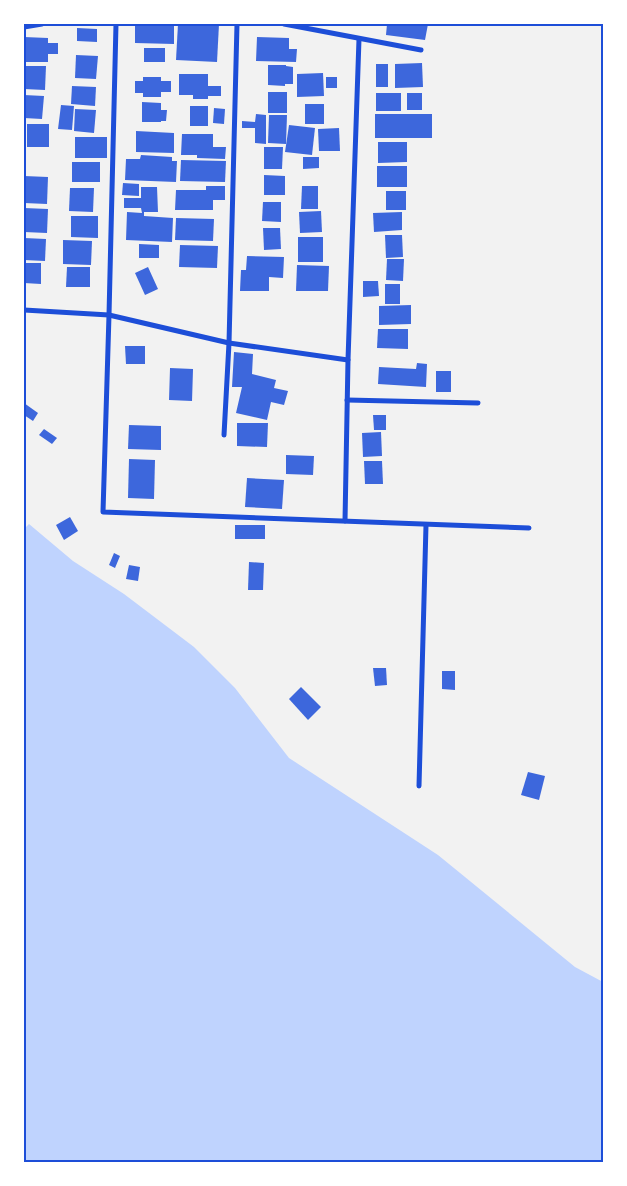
<svg xmlns="http://www.w3.org/2000/svg" width="627" height="1186" viewBox="0 0 627 1186" font-family="'Asap Condensed',sans-serif">
  <style>
    .water { fill: #bfd3fe }
    .building { fill: #3d67dc }
    .lines { fill: none; stroke-linecap: round; stroke-linejoin: round }
    .minor { stroke: #1d4ed8; stroke-width: 5 }
    .neatline { fill: none; stroke: #1d4ed8; stroke-width: 2 }
  </style>
  <rect width="100%" height="100%" fill="#f2f2f2"/>
  <path class="water" d="M29,524L73,561L124,594L194,647L235,688L289,758L438,855L575,967L603,982V1162H24V529Z"/>
  <g class="building">
    <path d="M135,24H174V44L135,43Z"/>
    <path d="M178,24H219L217,62L176,60Z"/>
    <path d="M387,24H428L425,40L386,35Z"/>
    <path d="M77,28L97,29V42L77,41Z"/>
    <path d="M24,37L48,38V43H58V54H48V62H24Z"/>
    <path d="M257,37L289,38V49H297L296,62L256,61Z"/>
    <rect x="144" y="48" width="21" height="14"/>
    <path d="M76,55L98,56L96,79L75,78Z"/>
    <path d="M422,63L423,87L395,88V64Z"/>
    <rect x="376" y="64" width="12" height="23"/>
    <path d="M268,65H286V66L293,67V84H285V86L268,85Z"/>
    <path d="M24,66H46L45,90L24,89Z"/>
    <path d="M323,73L324,96L297,97V74Z"/>
    <path d="M179,74H208V86H221V96H208V99H193V95H179Z"/>
    <path d="M143,77H161V81H171V92H161V97H143V93H135V81H143Z"/>
    <rect x="326" y="77" width="11" height="11"/>
    <path d="M72,86L96,87L95,106L71,104Z"/>
    <rect x="268" y="92" width="19" height="21"/>
    <rect x="376" y="93" width="25" height="18"/>
    <rect x="407" y="93" width="15" height="17"/>
    <path d="M24,95L44,96L42,119L24,118Z"/>
    <path d="M142,102L161,103V110H167L166,121H161V122H142Z"/>
    <rect x="305" y="104" width="19" height="20"/>
    <path d="M61,105L74,106L72,130L58,129Z"/>
    <rect x="190" y="106" width="18" height="20"/>
    <path d="M214,108L225,109L224,124L213,123Z"/>
    <path d="M75,109L96,110L94,133L74,131Z"/>
    <path d="M256,114L266,115V144L255,143V128H242V121L255,122Z"/>
    <rect x="375" y="114" width="57" height="24"/>
    <path d="M269,115H287L286,144L268,143Z"/>
    <rect x="27" y="124" width="22" height="23"/>
    <path d="M289,125L315,128L312,155L285,152Z"/>
    <path d="M339,128L340,151H319L318,129Z"/>
    <path d="M136,131L174,133V153L136,152Z"/>
    <path d="M182,134H213V147H226L225,159L197,158V155H181Z"/>
    <rect x="75" y="137" width="32" height="21"/>
    <path d="M378,142H407V162L378,163Z"/>
    <path d="M264,147H283L282,169H264Z"/>
    <path d="M141,155L172,157V161H177L176,182L125,180L126,159H140Z"/>
    <path d="M303,157H319V168L303,169Z"/>
    <path d="M181,160L226,161L225,182L180,181Z"/>
    <rect x="72" y="162" width="28" height="20"/>
    <rect x="377" y="166" width="30" height="21"/>
    <path d="M264,175L285,176V195H264Z"/>
    <path d="M24,176L48,177L47,204L24,203Z"/>
    <path d="M123,183L139,184V196L122,195Z"/>
    <path d="M206,186H225V200H213V210H175L176,190H206Z"/>
    <path d="M302,186H318V209H301Z"/>
    <path d="M141,187H157L158,212H144V216L173,218L172,242L126,240L127,212L142,213L141,208H124V198H141Z"/>
    <path d="M70,188H94L93,212L69,211Z"/>
    <rect x="386" y="191" width="20" height="19"/>
    <path d="M263,202H281V222L262,221Z"/>
    <path d="M24,208L48,209L47,233L24,232Z"/>
    <path d="M321,211L322,232L300,233L299,212Z"/>
    <path d="M402,212V230L374,232L373,213Z"/>
    <path d="M71,216H98V238L71,237Z"/>
    <path d="M176,218L214,219L213,241L175,240Z"/>
    <path d="M263,228H280L281,249L264,250Z"/>
    <path d="M385,235H402L403,257L386,258Z"/>
    <rect x="298" y="237" width="25" height="25"/>
    <path d="M24,238L46,239L45,261L24,260Z"/>
    <path d="M63,240L92,241L91,265L63,264Z"/>
    <path d="M139,244L159,245V258H139Z"/>
    <path d="M180,245L218,246L217,268L179,267Z"/>
    <path d="M247,256L284,257L283,278L269,277V291H240L241,270H246Z"/>
    <path d="M387,259H404L403,281L386,280Z"/>
    <path d="M24,263H41V284L24,283Z"/>
    <path d="M297,265L329,266L328,291H296Z"/>
    <path d="M67,267H90V287H66Z"/>
    <path d="M148,267L158,289L145,295L135,273Z"/>
    <path d="M363,281H378L379,296L363,297Z"/>
    <rect x="385" y="284" width="15" height="20"/>
    <path d="M411,305V324L379,325V306Z"/>
    <path d="M378,329H408V349L377,348Z"/>
    <path d="M125,346H145V364H126Z"/>
    <path d="M234,352L253,354L252,374L276,380L274,388L288,391L284,405L271,402L267,420L236,413L242,387H232Z"/>
    <path d="M417,363L427,364L426,387L378,384L379,367L416,369Z"/>
    <path d="M170,368L193,369L192,401L169,400Z"/>
    <rect x="436" y="371" width="15" height="21"/>
    <path d="M24,403L38,413L33,421L24,415Z"/>
    <path d="M373,415H386V430H374Z"/>
    <path d="M237,423H268L267,447L237,446Z"/>
    <path d="M129,425L161,426V450L128,449Z"/>
    <path d="M44,429L57,438L52,444L39,435Z"/>
    <path d="M381,432L382,456L363,457L362,433Z"/>
    <path d="M286,455L314,456L313,475L286,474Z"/>
    <path d="M129,459L155,460L154,499L128,498Z"/>
    <path d="M364,461H382L383,484H365Z"/>
    <path d="M247,478L284,480L282,509L245,507Z"/>
    <path d="M70,517L78,531L64,540L56,525Z"/>
    <rect x="235" y="525" width="30" height="14"/>
    <path d="M114,553L120,556L115,568L109,565Z"/>
    <path d="M249,562L264,563L263,590H248Z"/>
    <path d="M129,565L140,567L138,581L126,579Z"/>
    <path d="M373,668H386L387,685L375,686Z"/>
    <path d="M442,671H455V690L442,689Z"/>
    <path d="M301,687L321,707L308,720L289,699Z"/>
    <path d="M528,772L545,776L539,800L521,795Z"/>
  </g>
  <g class="lines">
    <g class="minor">
      <path d="M116,24L109,315L103,512L529,528"/>
      <path d="M284,24L421,50"/>
      <path d="M24,27L42,24"/>
      <path d="M24,310L109,315L229,343L348,360"/>
      <path d="M347,400L478,403"/>
      <path d="M224,435L229,343L237,24"/>
      <path d="M345,521L348,360L359,39"/>
      <path d="M419,786L426,525"/>
    </g>
  </g>
  <rect width="627" height="1186" fill="none" stroke="#ffffff" stroke-width="50"/>
  <rect x="25" y="25" width="577" height="1136" class="neatline"/>
</svg>
